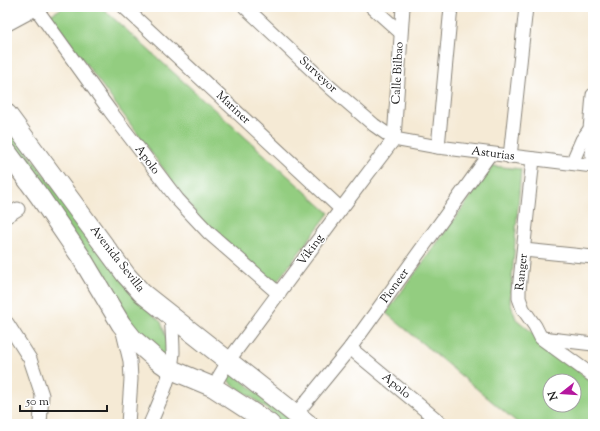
<svg xmlns="http://www.w3.org/2000/svg" width="600" height="431" viewBox="0 0 600 431" font-family="'Sorts Mill Goudy',serif">
  <style>
    .green { fill: #93cd80; stroke: #58744e; fill-rule: evenodd }
    .lines { fill: none; stroke-linecap: round; stroke-linejoin: round }
    .street-casing { stroke: #888378; stroke-width: 15 }
    .secondary-casing { stroke: #888378; stroke-width: 21 }
    .street { stroke: #fff; stroke-width: 13 }
    .secondary { stroke: #fff; stroke-width: 19 }
    .labels { text-anchor: middle; dominant-baseline: central; stroke-width: 3; stroke-linejoin: round; paint-order: stroke }
    .street-label { font-size: 12px; fill: #1c1c1c; stroke: #fff }
  </style>
  <rect width="100%" height="100%" fill="#fff"/>
  <filter id="ink" filterUnits="userSpaceOnUse"><feTurbulence type="fractalNoise" baseFrequency=".025" numOctaves="2"/><feDisplacementMap in="SourceGraphic" scale="8" xChannelSelector="R" yChannelSelector="G"/><feConvolveMatrix kernelMatrix="1 2 1 2 8 2 1 2 1" color-interpolation-filters="sRGB"/></filter>
  <filter id="wash" filterUnits="userSpaceOnUse"><feTurbulence type="fractalNoise" baseFrequency=".012" numOctaves="4" result="noise"/><feDisplacementMap in="SourceGraphic" scale="16" xChannelSelector="R" yChannelSelector="G"/><feGaussianBlur stdDeviation="0.9" result="paint"/><feColorMatrix in="noise" values="0 0 0 0 0 0 0 0 0 0 0 0 0 0 0 0 0 1.4 0 .05"/><feComposite in="paint" operator="in"/></filter>
  <g filter="url(#wash)">
    <rect width="100%" height="100%" fill="#f5ead5"/>
    <g class="green">
      <path d="M64,7H101L329,213L275,284L201,220L50,15Z"/>
      <path d="M7,124L134,297L161,322L169,346L166,360L136,332L119,301L7,146Z"/>
      <path d="M493,166L521,169L510,302L516,319L593,383V424H519L386,313ZM550,381H574V405H550Z"/>
      <path d="M234,374L297,424H285L254,399L231,384L227,378L229,375Z"/>
    </g>
  </g>
  <g filter="url(#ink)">
    <g class="lines">
      <defs>
        <g id="street">
          <path d="M35,7L110,111L178,200L209,233L279,294"/>
          <path d="M124,7L341,209"/>
          <path d="M245,7L331,88L374,125L394,139L438,147L593,166"/>
          <path d="M372,7L400,32"/>
          <path d="M394,139L403,7"/>
          <path d="M438,147L451,7"/>
          <path d="M510,157L526,7"/>
          <path d="M533,159L519,290V298L523,309L535,326L541,338L593,376"/>
          <path d="M572,163L582,140L590,129"/>
          <path d="M592,165V143L590,129L593,95"/>
          <path d="M7,216L18,209"/>
          <path d="M524,250L593,257"/>
          <path d="M7,323L30,359L42,395L40,424"/>
          <path d="M122,328L130,361L131,379L128,424"/>
          <path d="M542,338L593,344"/>
          <path d="M350,348L442,424"/>
          <path d="M213,387L229,360L341,209L394,139"/>
          <path d="M296,414L350,348L490,154"/>
          <path d="M150,424C160,401 171,378 173,353C173,341 172,328 171,316"/>
        </g>
        <g id="secondary">
          <path d="M7,21L33,7"/>
          <path d="M7,114L126,275L142,293L308,424"/>
          <path d="M7,152L40,197L81,257L121,324L133,339L157,360L170,369L213,387L270,424"/>
        </g>
      </defs>
      <use href="#street" class="street-casing"/>
      <use href="#secondary" class="secondary-casing"/>
      <use href="#street" class="street"/>
      <use href="#secondary" class="secondary"/>
    </g>
  </g>
  <g class="labels">
    <g class="street-label">
      <text transform="translate(398 73) rotate(-87)">Calle Bilbao</text>
      <text transform="translate(318 75) rotate(43)">Surveyor</text>
      <text transform="translate(233 108) rotate(43)">Mariner</text>
      <text transform="translate(493 154) rotate(7)">Asturias</text>
      <text transform="translate(147 160) rotate(53)">Apolo</text>
      <text transform="translate(311 250) rotate(-54)">Viking</text>
      <text transform="translate(117 259) rotate(52)">Avenida Sevilla</text>
      <text transform="translate(522 272) rotate(-84)">Ranger</text>
      <text transform="translate(395 286) rotate(-54)">Pioneer</text>
      <text transform="translate(396 386) rotate(39)">Apolo</text>
    </g>
  </g>
  <rect width="600" height="431" fill="none" stroke="#fff" stroke-width="24"/>
  <g transform="translate(562 393) rotate(253)"><circle r="19" fill="#ffffff" stroke="#a4a4a4"/>
  <path d="M0-3L7 15L0 10L-7 15Z" fill="#b5179e"/>
  <text y="-6" font-size="11" font-weight="bold" text-anchor="middle" fill="#1c1c1c">N</text>
  </g>
  <path d="M20 405v6h87v-6" fill="none" stroke="#1c1c1c" stroke-width="2"/>
  <text x="26" y="405" font-size="12" fill="#1c1c1c" stroke="#ffffff" stroke-width="3" paint-order="stroke">50 m</text>
</svg>
